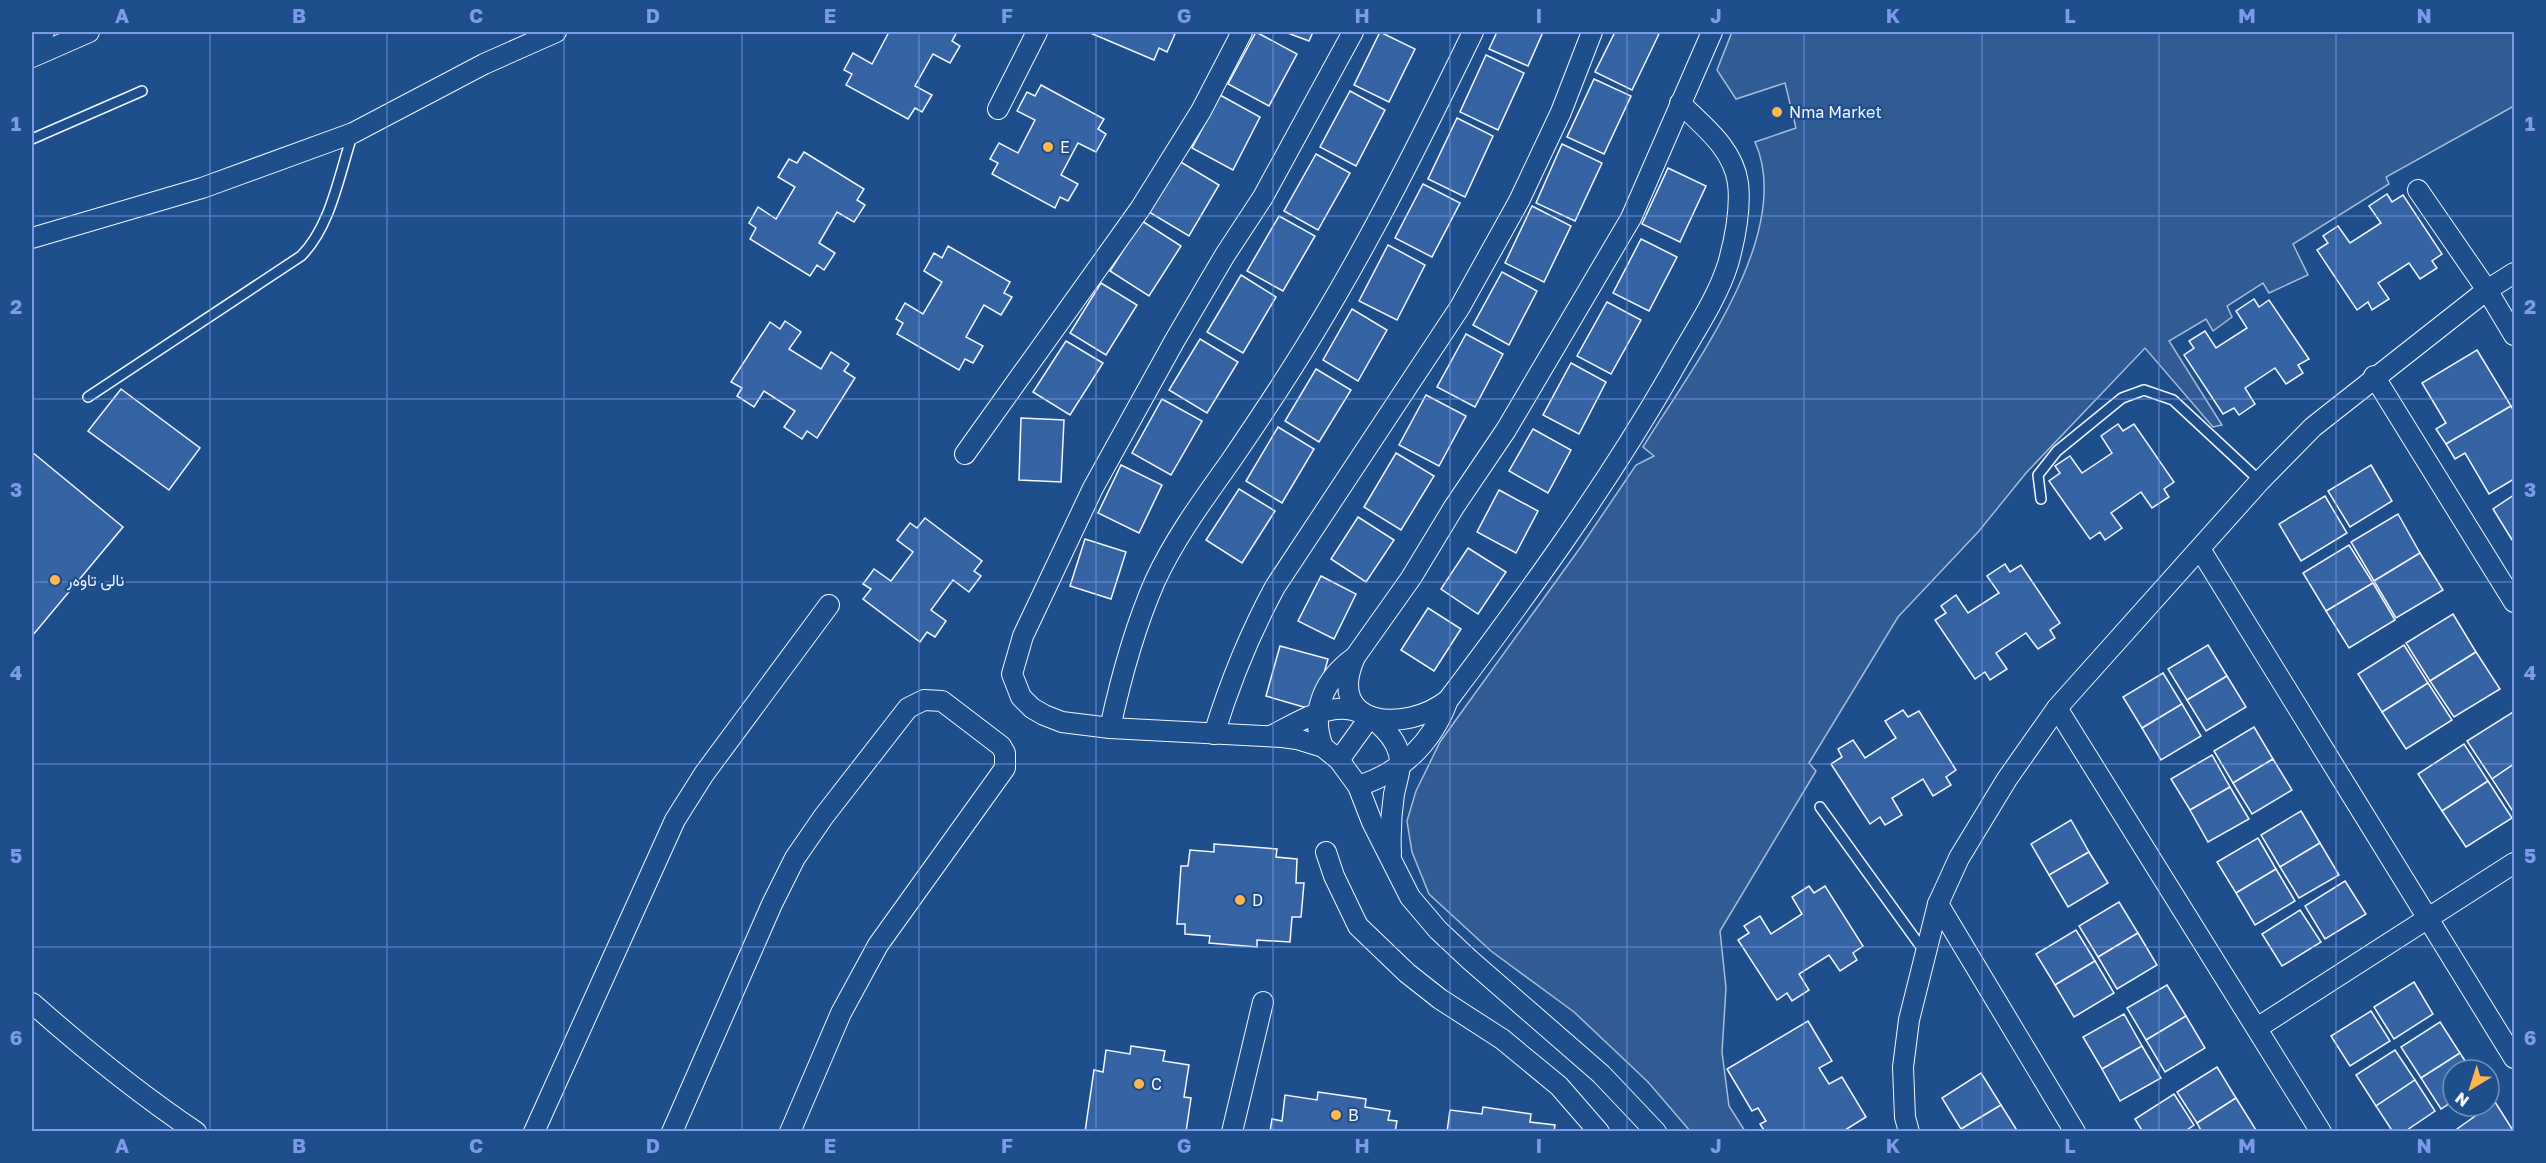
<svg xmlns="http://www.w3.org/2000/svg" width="2546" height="1163" viewBox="0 0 2546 1163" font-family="'Golos Text',Vazirmatn,sans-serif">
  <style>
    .green { fill: #305b95; stroke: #a8bbd7; stroke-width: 1.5 }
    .building { fill: #3563a3; stroke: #f2f6ff; stroke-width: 1.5 }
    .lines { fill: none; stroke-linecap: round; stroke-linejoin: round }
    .lane-casing { stroke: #f2f6ff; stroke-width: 12 }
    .street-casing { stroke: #f2f6ff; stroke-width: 22 }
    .lane { stroke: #1f4e8c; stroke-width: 9 }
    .street { stroke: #1f4e8c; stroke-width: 20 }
    .grid { fill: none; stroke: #7d9aea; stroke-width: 1.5; stroke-opacity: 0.55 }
    .poi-dot { fill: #ffb74d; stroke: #1f4e8c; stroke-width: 2 }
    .labels { text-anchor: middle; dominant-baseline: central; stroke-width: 4.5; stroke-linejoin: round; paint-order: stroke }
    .poi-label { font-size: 16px; fill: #f2f6ff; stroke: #1f4e8c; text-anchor: start }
    .neatline { fill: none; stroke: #7d9aea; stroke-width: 2 }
    .grid-label { font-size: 20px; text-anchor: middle; font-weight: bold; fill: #7d9aea }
  </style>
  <rect width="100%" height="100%" fill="#1f4e8c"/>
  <path class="green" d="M1732,32H2514V106L2386,177L2389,184L2293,244L2308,275L2269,293L2263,283L2227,306L2232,317L2213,331L2206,319L2169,341L2222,425L2213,427L2145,348L2026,473L1979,531L1898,617L1809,763L1816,771L1720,931L1726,988L1722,1052L1729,1106L1745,1131L1691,1132L1648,1082L1574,1012L1491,951L1429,894L1412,852L1407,821L1416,791L1440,742L1580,548L1636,465L1654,456L1643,447C1690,370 1796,234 1755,142L1796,128L1785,83L1736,99L1717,70Z"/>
  <g class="building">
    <path d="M889,32H957L952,41L960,46L950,63L933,54L915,86L932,95L922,112L915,108L908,119L846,85L852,74L844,70L853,53L872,64Z"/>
    <path d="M1088,32H1170L1175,34L1167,52L1159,48L1154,60Z"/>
    <path d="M1256,32L1297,54L1269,106L1228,84Z"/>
    <path d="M1285,32H1313L1309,41Z"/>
    <path d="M1380,32L1415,49L1389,102L1354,85Z"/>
    <path d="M1497,32H1543L1528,66L1489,49Z"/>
    <path d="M1615,32H1654L1659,34L1632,90L1595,72Z"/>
    <path d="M1486,55L1524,73L1498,130L1460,112Z"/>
    <path d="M1594,79L1631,96L1604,154L1567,137Z"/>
    <path d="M1041,85L1104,119L1098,129L1106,134L1096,152L1078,143L1061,175L1078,184L1068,201L1060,197L1055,208L992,174L998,163L990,159L999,143L1018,153L1035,120L1017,111L1027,92L1035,96Z"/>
    <path d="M1350,91L1385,110L1356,166L1320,147Z"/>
    <path d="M1220,95L1260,117L1233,170L1192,148Z"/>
    <path d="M1457,118L1493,136L1465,197L1428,179Z"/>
    <path d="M1562,144L1602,163L1575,221L1536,203Z"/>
    <path d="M804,152L864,189L857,200L865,205L854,222L837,212L819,243L835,253L824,270L817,265L810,276L750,239L756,228L749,223L758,207L776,219L795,187L778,177L789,159L797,163Z"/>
    <path d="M1316,154L1350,173L1318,230L1284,211Z"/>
    <path d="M1179,161L1219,185L1189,236L1149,212Z"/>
    <path d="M1668,168L1706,186L1680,242L1642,224Z"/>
    <path d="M1423,184L1460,203L1432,257L1395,238Z"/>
    <path d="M2387,194L2392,202L2403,195L2442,254L2432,261L2437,268L2420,279L2409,263L2378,283L2389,299L2372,310L2368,302L2357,310L2317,250L2328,243L2323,236L2338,226L2350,243L2381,223L2369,206Z"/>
    <path d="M1532,206L1571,226L1544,282L1505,263Z"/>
    <path d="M1279,216L1315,236L1283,291L1247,271Z"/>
    <path d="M1142,221L1181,246L1149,296L1110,271Z"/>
    <path d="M1641,239L1677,257L1649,311L1613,293Z"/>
    <path d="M1388,245L1425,265L1397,320L1359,301Z"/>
    <path d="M948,246L1010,282L1004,293L1012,297L1001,315L984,305L966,337L983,346L973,363L965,359L959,370L897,334L903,323L896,319L905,303L923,314L942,282L924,271L934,253L942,258Z"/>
    <path d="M1502,272L1537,291L1509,345L1473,325Z"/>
    <path d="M1241,275L1276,297L1243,353L1207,332Z"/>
    <path d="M1101,283L1137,305L1106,355L1070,333Z"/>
    <path d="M2254,299L2259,307L2269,300L2309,359L2298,365L2303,373L2286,384L2275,368L2245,388L2255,404L2239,415L2234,408L2223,414L2184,355L2194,348L2189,341L2205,331L2216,348L2247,328L2236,311Z"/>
    <path d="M1607,302L1641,320L1611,374L1577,356Z"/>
    <path d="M1352,309L1387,330L1358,381L1323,360Z"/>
    <path d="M785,321L801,332L789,349L821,369L831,352L849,364L844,371L855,378L817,438L807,431L802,439L784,427L795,411L764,391L754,407L737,396L742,388L731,382L770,322L780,329Z"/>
    <path d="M1466,334L1503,354L1475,407L1437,387Z"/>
    <path d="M1200,339L1238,362L1207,413L1169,390Z"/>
    <path d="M1066,341L1103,363L1070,415L1033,392Z"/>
    <path d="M2477,350L2511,406L2446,444L2436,429L2446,423L2422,383Z"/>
    <path d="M1571,363L1606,382L1579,434L1543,415Z"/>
    <path d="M1316,369L1351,390L1319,442L1285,421Z"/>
    <path d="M121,389L200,448L169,490L88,431Z"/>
    <path d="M1426,395L1466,416L1439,466L1399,445Z"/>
    <path d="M1162,399L1202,421L1171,475L1132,453Z"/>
    <path d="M2511,406L2514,412V479L2489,494L2465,453L2455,459L2446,444Z"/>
    <path d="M1021,418L1064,420L1061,482L1019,480Z"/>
    <path d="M2118,424L2123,431L2134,424L2174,482L2164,489L2169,497L2152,508L2141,492L2111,513L2122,528L2105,540L2100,532L2090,539L2049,481L2060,473L2055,466L2070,456L2082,473L2112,453L2101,436Z"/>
    <path d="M1278,427L1314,449L1282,503L1246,481Z"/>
    <path d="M1533,429L1571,450L1548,493L1509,471Z"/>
    <path d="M32,452L123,527L33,635L32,633Z"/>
    <path d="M1396,453L1434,476L1401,530L1364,507Z"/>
    <path d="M1121,465L1162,485L1139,533L1098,513Z"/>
    <path d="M2371,465L2392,501L2350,527L2328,491Z"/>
    <path d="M1239,489L1275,511L1242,563L1206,540Z"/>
    <path d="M1499,490L1538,511L1516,553L1477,532Z"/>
    <path d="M2514,495V543L2493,509Z"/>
    <path d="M2325,496L2347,533L2301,561L2279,524Z"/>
    <path d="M2398,514L2420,553L2374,581L2351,542Z"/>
    <path d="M1358,517L1394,540L1366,582L1331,559Z"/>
    <path d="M925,518L982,561L974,571L981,576L969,592L953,580L931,610L946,621L935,637L927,632L920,642L863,599L871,589L863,584L874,569L891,581L913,552L897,540L910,523L917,528Z"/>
    <path d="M1085,539L1126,552L1111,599L1070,586Z"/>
    <path d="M2349,545L2373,583L2326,611L2303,573Z"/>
    <path d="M1468,548L1506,572L1478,614L1441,589Z"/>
    <path d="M2420,553L2443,590L2396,618L2374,581Z"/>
    <path d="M2005,564L2010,572L2021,565L2060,623L2050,630L2055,638L2038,649L2026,633L1996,653L2007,669L1990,680L1985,672L1975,679L1935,620L1946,613L1941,606L1956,595L1968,613L1999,593L1987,576Z"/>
    <path d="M1321,576L1356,594L1334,639L1298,621Z"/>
    <path d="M2373,583L2395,620L2349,648L2326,611Z"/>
    <path d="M1428,608L1461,629L1434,671L1401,650Z"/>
    <path d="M2453,614L2476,652L2430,681L2406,643Z"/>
    <path d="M2208,645L2227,676L2187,700L2168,669Z"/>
    <path d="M2404,645L2428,683L2382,712L2358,674Z"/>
    <path d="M1280,646L1328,659L1314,710L1266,696Z"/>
    <path d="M2476,652L2500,689L2454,717L2430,681Z"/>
    <path d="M2163,673L2182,704L2142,728L2123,697Z"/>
    <path d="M2227,676L2246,707L2206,731L2187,700Z"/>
    <path d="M2428,683L2452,720L2406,749L2382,712Z"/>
    <path d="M2182,704L2201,736L2161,760L2142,728Z"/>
    <path d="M1903,710L1908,717L1919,711L1956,770L1946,777L1951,785L1933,796L1923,779L1892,798L1902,815L1885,825L1880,817L1870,824L1831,764L1842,757L1838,749L1853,740L1865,758L1896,738L1885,721Z"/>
    <path d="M2513,712L2514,764L2492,779L2467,741Z"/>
    <path d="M2254,727L2273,759L2233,783L2214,751Z"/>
    <path d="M2464,744L2488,781L2442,811L2418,774Z"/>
    <path d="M2212,755L2230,787L2190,810L2171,779Z"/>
    <path d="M2273,759L2292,790L2252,814L2233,783Z"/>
    <path d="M2514,764V813L2492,779Z"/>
    <path d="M2488,781L2512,818L2466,847L2442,811Z"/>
    <path d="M2230,787L2249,819L2208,842L2190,810Z"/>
    <path d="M2301,811L2320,843L2280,867L2261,835Z"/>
    <path d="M2071,820L2089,852L2049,875L2031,844Z"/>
    <path d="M2258,838L2276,869L2236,893L2217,862Z"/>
    <path d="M2320,843L2339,875L2299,898L2280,867Z"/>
    <path d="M1214,844L1277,849L1276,857L1297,859L1296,883H1304L1301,917H1292L1290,942L1257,940V947L1209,943L1210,936L1185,934V924H1177L1181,866H1188L1190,850L1214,852Z"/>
    <path d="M2089,852L2108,883L2068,907L2049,875Z"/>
    <path d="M2276,869L2295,901L2255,925L2236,893Z"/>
    <path d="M2345,881L2366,914L2325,939L2305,906Z"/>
    <path d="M1809,886L1814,893L1825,886L1863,946L1853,953L1857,960L1840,971L1829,955L1799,974L1809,990L1792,1001L1787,993L1777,1000L1738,940L1749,933L1744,926L1760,916L1771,934L1802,914L1792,897Z"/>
    <path d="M2119,902L2138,933L2098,957L2079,926Z"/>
    <path d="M2300,910L2321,942L2282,966L2262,934Z"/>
    <path d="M2076,930L2095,961L2055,985L2036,954Z"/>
    <path d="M2138,933L2157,965L2117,989L2098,957Z"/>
    <path d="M2095,961L2114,993L2074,1017L2055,985Z"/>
    <path d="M2414,982L2433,1014L2394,1039L2374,1007Z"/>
    <path d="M2167,985L2186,1016L2146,1040L2127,1008Z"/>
    <path d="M2371,1011L2390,1041L2350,1066L2331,1036Z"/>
    <path d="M2124,1014L2142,1046L2102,1069L2083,1037Z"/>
    <path d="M2186,1016L2205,1048L2165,1072L2146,1040Z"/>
    <path d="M1808,1021L1832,1061L1819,1068L1829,1084L1842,1077L1866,1117L1842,1132H1765L1760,1124L1766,1121L1758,1108L1752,1111L1727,1069Z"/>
    <path d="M2440,1022L2460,1053L2421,1078L2401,1047Z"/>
    <path d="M1131,1046L1165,1051L1163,1061L1189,1065L1184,1097L1191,1098L1186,1132H1085L1094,1070L1103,1072L1106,1050L1130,1054Z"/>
    <path d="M2142,1046L2161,1078L2120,1101L2102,1069Z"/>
    <path d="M2395,1050L2415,1080L2376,1106L2356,1075Z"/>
    <path d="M2460,1053L2471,1070H2453V1101L2441,1109L2421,1078Z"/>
    <path d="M2217,1067L2236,1098L2197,1123L2177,1092Z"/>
    <path d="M1981,1073L2001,1105L1961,1129L1942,1098Z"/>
    <path d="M2415,1080L2435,1111L2404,1132H2393L2376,1106Z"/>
    <path d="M1318,1092L1366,1099L1365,1107L1390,1111L1388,1120L1397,1121L1395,1132H1270L1272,1119L1282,1121L1285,1095L1317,1100Z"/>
    <path d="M2174,1094L2194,1125L2184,1132H2143L2135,1119Z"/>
    <path d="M2236,1098L2256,1130L2202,1132L2197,1123Z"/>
    <path d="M2495,1102L2514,1132H2458L2457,1129Z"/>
    <path d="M2001,1105L2018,1132H1963L1961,1129Z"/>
    <path d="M1483,1107L1531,1114L1530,1122L1555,1125L1554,1132H1447L1450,1110L1482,1114Z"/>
  </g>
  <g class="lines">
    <defs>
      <g id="lane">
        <path d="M32,139L142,91"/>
        <path d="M88,397L301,256C331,226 339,175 352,136"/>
        <path d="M2041,499L2038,475L2057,451L2122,398L2144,390L2173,400L2260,481"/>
        <path d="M1820,807L1924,951"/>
      </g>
      <g id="street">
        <path d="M1353,32L1263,197L1225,255L1175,340L1093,488L1023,636L1012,674L1021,697L1032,708L1044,715L1062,722L1110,728L1282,737L1297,739L1323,747L1339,760L1358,786L1372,822L1410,897L1438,930L1470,960L1601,1074L1656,1132"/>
        <path d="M32,47L44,32"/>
        <path d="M32,57L89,32"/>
        <path d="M1680,103C1703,126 1733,148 1738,183C1741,209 1735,239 1728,264C1716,302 1690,338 1671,373C1605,488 1528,594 1448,700C1405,734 1324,727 1355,657L1411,578L1454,507L1506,430L1631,218L1712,32"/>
        <path d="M998,109L1037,32"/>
        <path d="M2418,190L2487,290L2514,335"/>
        <path d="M32,238L202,188L353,133L484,64L556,32"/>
        <path d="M2374,376L2514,602"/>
        <path d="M965,454L1140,209L1201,111L1242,32"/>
        <path d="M2200,549L2514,1058"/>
        <path d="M2057,708L2321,1132"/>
        <path d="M1110,728C1121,677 1134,629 1155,581C1175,538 1203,500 1230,462C1258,421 1286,379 1312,336C1372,238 1423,135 1473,32"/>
        <path d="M1214,734C1230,682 1249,635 1275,587L1460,307L1519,201L1561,112L1592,32"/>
        <path d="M1271,736C1310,716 1346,690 1384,729C1394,739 1401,752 1400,766C1399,775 1396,785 1394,794C1391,814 1390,834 1391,854"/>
        <path d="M1323,747C1309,711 1325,678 1355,657"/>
        <path d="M1339,760L1370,717"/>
        <path d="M1358,786C1402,772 1432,743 1448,700"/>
        <path d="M1326,852L1334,876L1358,926L1407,973L1440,999L1502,1039L1559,1086L1599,1132"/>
        <path d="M1938,904L2075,1132"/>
        <path d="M32,1003C84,1049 138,1093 196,1132"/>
        <path d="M2257,1028L2514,863"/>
        <path d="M534,1132L675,820L704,774L829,605"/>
        <path d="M672,1132L772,904L795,858L824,816L908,708L924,700L942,701L1001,746L1005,753V768L878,945L841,1013L790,1132"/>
        <path d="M1232,1132L1263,1002"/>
        <path d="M1909,1132L1905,1117L1903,1067L1909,1020L1938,904L1959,858L2007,779L2057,708L2260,481L2313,427L2487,290L2514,273"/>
      </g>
    </defs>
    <use href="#lane" class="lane-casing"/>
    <use href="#street" class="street-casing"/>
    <use href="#lane" class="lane"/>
    <use href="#street" class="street"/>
  </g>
  <path class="grid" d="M210,32V1132M387,32V1132M564,32V1132M742,32V1132M919,32V1132M1096,32V1132M1273,32V1132M1450,32V1132M1627,32V1132M1804,32V1132M1982,32V1132M2159,32V1132M2336,32V1132M32,216H2514M32,399H2514M32,582H2514M32,764H2514M32,947H2514"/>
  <g class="poi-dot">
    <circle cx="1777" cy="112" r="6"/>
    <circle cx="1048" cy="147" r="6"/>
    <circle cx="55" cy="580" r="6"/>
    <circle cx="1240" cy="900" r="6"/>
    <circle cx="1139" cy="1084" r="6"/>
    <circle cx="1336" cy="1115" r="6"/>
  </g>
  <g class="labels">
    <g class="poi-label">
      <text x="1789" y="112">Nma Market</text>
      <text x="1060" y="147">E</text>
      <text x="67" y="580">نالی تاوەر</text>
      <text x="1252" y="900">D</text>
      <text x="1151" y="1084">C</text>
      <text x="1348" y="1115">B</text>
    </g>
  </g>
  <rect width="2546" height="1163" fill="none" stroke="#1f4e8c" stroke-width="66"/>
  <g transform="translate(2471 1088) rotate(218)"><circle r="28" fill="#1f4e8c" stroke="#7391ba" stroke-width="1.5"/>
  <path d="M0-4.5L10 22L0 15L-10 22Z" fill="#ffb74d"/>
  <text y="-9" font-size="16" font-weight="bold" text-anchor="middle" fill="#f2f6ff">N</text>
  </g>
  <rect x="33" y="33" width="2480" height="1097" class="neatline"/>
  <g class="grid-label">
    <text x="122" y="23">A</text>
    <text x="299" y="23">B</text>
    <text x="476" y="23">C</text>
    <text x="653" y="23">D</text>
    <text x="830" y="23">E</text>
    <text x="1007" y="23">F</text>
    <text x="1184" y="23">G</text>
    <text x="1362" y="23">H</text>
    <text x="1539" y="23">I</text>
    <text x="1716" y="23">J</text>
    <text x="1893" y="23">K</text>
    <text x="2070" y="23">L</text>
    <text x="2247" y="23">M</text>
    <text x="2424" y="23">N</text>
    <text x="16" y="131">1</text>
    <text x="2530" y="131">1</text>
    <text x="16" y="314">2</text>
    <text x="2530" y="314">2</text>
    <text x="16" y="497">3</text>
    <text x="2530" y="497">3</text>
    <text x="16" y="680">4</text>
    <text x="2530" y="680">4</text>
    <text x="16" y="863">5</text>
    <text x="2530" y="863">5</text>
    <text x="16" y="1045">6</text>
    <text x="2530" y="1045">6</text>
    <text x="122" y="1153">A</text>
    <text x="299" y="1153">B</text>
    <text x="476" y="1153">C</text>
    <text x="653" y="1153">D</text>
    <text x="830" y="1153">E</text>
    <text x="1007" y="1153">F</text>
    <text x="1184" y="1153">G</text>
    <text x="1362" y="1153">H</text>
    <text x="1539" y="1153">I</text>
    <text x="1716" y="1153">J</text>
    <text x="1893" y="1153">K</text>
    <text x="2070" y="1153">L</text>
    <text x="2247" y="1153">M</text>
    <text x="2424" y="1153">N</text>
  </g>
</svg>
